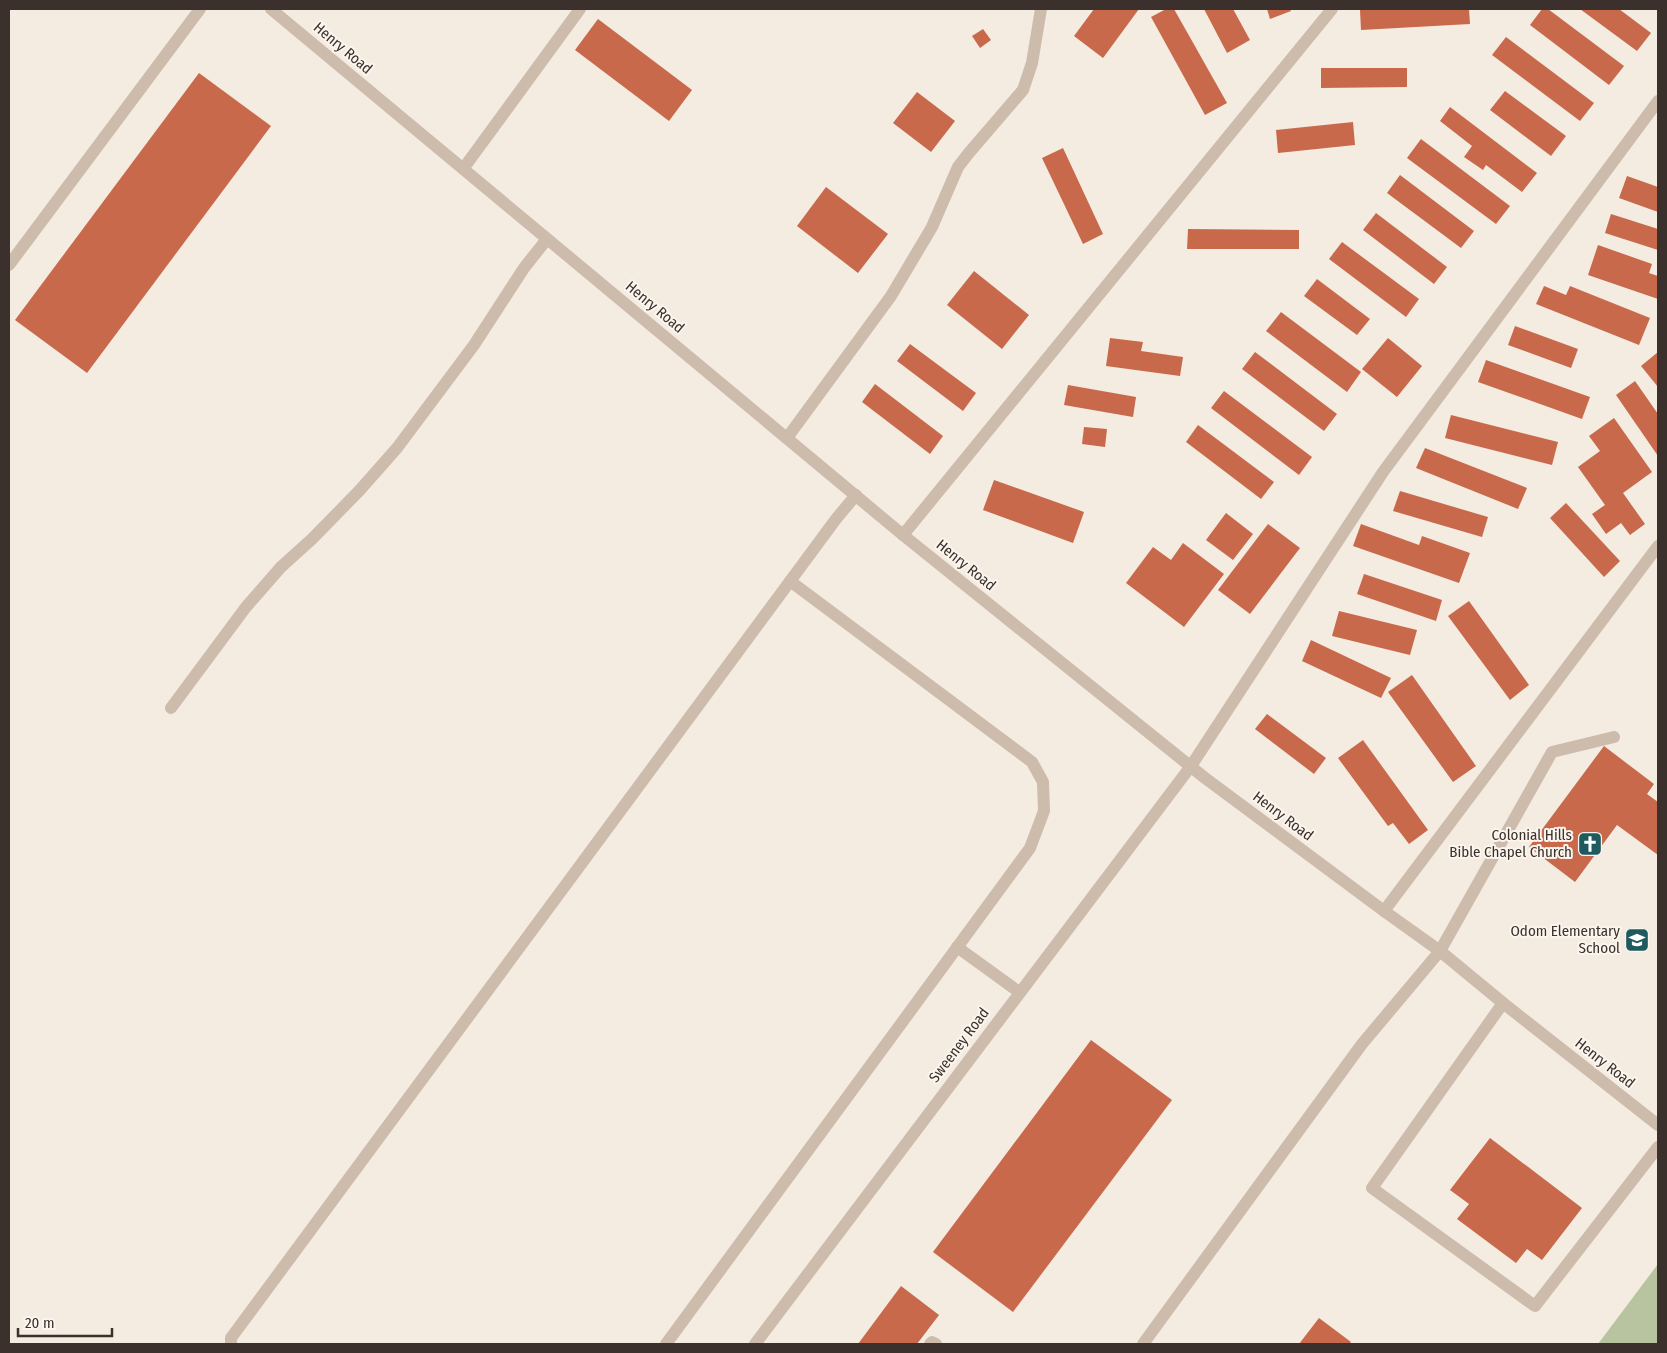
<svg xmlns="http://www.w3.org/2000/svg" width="1667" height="1353" viewBox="0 0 1667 1353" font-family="'Fira Sans Condensed',sans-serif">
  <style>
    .green { fill: #b8c4a0 }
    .building { fill: #c8694b }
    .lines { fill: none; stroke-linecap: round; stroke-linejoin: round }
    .service { stroke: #cdbbac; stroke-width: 12 }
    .minor { stroke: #cdbbac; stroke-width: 12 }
    .tertiary { stroke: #cdbbac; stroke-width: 12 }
    .labels { text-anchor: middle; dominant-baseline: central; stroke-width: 4; stroke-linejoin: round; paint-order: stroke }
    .street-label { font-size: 15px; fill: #3b302b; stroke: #fbf5ee }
    .poi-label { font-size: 15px; fill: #3b302b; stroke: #fbf5ee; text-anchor: end }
  </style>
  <rect width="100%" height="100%" fill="#f4ebe1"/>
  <path class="green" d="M1658,1264V1344H1598Z"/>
  <g class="building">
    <path d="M1094,9H1139L1103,58L1074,36Z"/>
    <path d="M1166,9H1174L1227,103L1205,115L1151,17Z"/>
    <path d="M1204,9H1233L1250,40L1227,53Z"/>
    <path d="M1267,9H1290L1291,11L1270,19Z"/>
    <path d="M1382,9H1469L1470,24L1361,30L1360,10Z"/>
    <path d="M1542,9H1548L1624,66L1609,85L1530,25Z"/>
    <path d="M1580,9H1619L1651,33L1637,51Z"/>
    <path d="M598,19L692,90L669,121L575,50Z"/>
    <path d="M983,29L991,40L980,48L972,36Z"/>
    <path d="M1506,37L1594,103L1580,121L1492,55Z"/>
    <path d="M1321,68H1407V87L1321,88Z"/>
    <path d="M199,73L271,126L87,373L15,320Z"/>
    <path d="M1505,91L1566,136L1551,156L1490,110Z"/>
    <path d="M917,92L955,121L931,152L893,123Z"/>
    <path d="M1450,107L1537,173L1522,192L1486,165L1483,170L1464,157L1472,146L1440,121Z"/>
    <path d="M1353,122L1355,145L1278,153L1276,130Z"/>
    <path d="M1421,139L1510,206L1496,224L1407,158Z"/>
    <path d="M1063,148L1103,234L1083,244L1042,158Z"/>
    <path d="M1400,175L1474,231L1461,248L1387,193Z"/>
    <path d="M1627,176L1658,187V212L1619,198Z"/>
    <path d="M826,187L888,234L858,273L797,226Z"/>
    <path d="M1376,213L1447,267L1434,284L1363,230Z"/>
    <path d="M1611,214L1658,229V250L1605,233Z"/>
    <path d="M1188,229L1299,230V249H1187Z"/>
    <path d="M1342,242L1419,299L1406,317L1329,259Z"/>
    <path d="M1598,245L1652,264L1649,273L1658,276V299L1588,275Z"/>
    <path d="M974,271L1029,315L1002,349L947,305Z"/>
    <path d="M1317,279L1370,319L1357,335L1304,296Z"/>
    <path d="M1544,286L1566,295L1570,286L1650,318L1639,345L1536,304Z"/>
    <path d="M1281,312L1361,372L1347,392L1266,331Z"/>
    <path d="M1515,326L1578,349L1571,368L1508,345Z"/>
    <path d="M1110,338L1143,342L1141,351L1183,357L1180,376L1106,366Z"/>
    <path d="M1388,338L1422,366L1397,397L1362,369Z"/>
    <path d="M910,344L976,393L963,411L897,361Z"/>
    <path d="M1255,352L1337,414L1324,431L1242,369Z"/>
    <path d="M1658,352V387L1641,366Z"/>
    <path d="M1486,360L1590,397L1582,419L1478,382Z"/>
    <path d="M1635,381L1658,414V456L1616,395Z"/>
    <path d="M875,384L943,436L930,454L862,402Z"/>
    <path d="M1068,385L1136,397L1133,417L1064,405Z"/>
    <path d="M1224,391L1312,457L1299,475L1211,408Z"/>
    <path d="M1451,415L1558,442L1552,465L1445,438Z"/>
    <path d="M1614,418L1652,472L1623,493L1645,524L1630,535L1621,523L1606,534L1592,514L1605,505L1578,467L1600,451L1589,436Z"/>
    <path d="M1198,425L1274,482L1261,499L1186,442Z"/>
    <path d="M1084,427L1107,429L1105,447L1082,444Z"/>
    <path d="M1425,448L1527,488L1518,509L1416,468Z"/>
    <path d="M994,480L1084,512L1073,543L983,510Z"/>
    <path d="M1400,491L1488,517L1482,537L1393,511Z"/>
    <path d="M1566,503L1620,561L1604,577L1550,518Z"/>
    <path d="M1226,513L1253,534L1233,560L1206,540Z"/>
    <path d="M1268,524L1300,548L1250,614L1218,590Z"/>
    <path d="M1361,524L1419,545L1422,536L1470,553L1459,583L1353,546Z"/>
    <path d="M1183,543L1224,574L1184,627L1126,583L1153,547L1171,560Z"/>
    <path d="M1364,574L1442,600L1436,621L1357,594Z"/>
    <path d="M1469,601L1529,685L1510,700L1448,616Z"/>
    <path d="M1339,611L1417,630L1410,655L1332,636Z"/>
    <path d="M1311,640L1391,678L1381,698L1302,661Z"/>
    <path d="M1412,675L1476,766L1453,782L1388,692Z"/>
    <path d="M1267,714L1326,758L1314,774L1255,729Z"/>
    <path d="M1363,740L1428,830L1409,844L1393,823L1388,826L1338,758Z"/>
    <path d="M1604,746L1654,784L1647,794L1658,802V855L1617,825L1575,882L1529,847Z"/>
    <path d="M1091,1040L1172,1100L1013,1312L933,1252Z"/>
    <path d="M1490,1138L1582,1208L1542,1260L1527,1249L1516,1263L1457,1219L1469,1204L1450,1190Z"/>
    <path d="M901,1286L939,1315L917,1344H858Z"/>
    <path d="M1319,1318L1351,1342L1349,1344H1299Z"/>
  </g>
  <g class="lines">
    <g class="service">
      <path d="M463,169L580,9"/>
      <path d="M9,265L200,9"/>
      <path d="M787,438L891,296L932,227L958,167L968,154L1023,90L1032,63L1041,9"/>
      <path d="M903,535L1332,9"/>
      <path d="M171,708L246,607L281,567L312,539L359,491L397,448L474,345L524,268L547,239"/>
      <path d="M1191,766L1383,472L1658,101"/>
      <path d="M1384,911L1658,546"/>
      <path d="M957,947L1019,992"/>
      <path d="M1503,1003L1372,1188L1535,1306L1658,1147"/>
      <path d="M231,1344V1338L836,519L856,495"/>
      <path d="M666,1344L1030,848L1044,811L1043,782L1032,762L790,581"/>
      <path d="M930,1344L932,1342L936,1344"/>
      <path d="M1143,1344L1362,1044L1440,951L1552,752L1614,737"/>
    </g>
    <path class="minor" d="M755,1344L1191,766"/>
    <path class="tertiary" d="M271,9L903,535L1205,778L1384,911L1440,951L1503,1003L1658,1125"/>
  </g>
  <defs>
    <symbol id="church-square" viewBox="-11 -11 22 22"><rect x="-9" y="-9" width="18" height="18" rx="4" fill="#1f5a5e" stroke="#fbf5ee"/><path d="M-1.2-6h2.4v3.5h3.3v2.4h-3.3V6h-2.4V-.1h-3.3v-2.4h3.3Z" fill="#fff"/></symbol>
    <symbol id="school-square" viewBox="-11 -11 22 22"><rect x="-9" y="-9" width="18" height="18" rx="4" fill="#1f5a5e" stroke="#fbf5ee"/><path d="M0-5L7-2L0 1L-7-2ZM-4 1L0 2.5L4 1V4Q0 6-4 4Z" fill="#fff"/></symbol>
  </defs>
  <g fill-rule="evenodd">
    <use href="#church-square" x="1576" y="830" width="28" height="28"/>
    <use href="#school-square" x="1623" y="926" width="28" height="28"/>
  </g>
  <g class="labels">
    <g class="street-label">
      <text transform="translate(343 48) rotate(40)">Henry Road</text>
      <text transform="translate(655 307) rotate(40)">Henry Road</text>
      <text transform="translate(966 565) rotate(39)">Henry Road</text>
      <text transform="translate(1283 816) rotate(37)">Henry Road</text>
      <text transform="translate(959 1045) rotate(-53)">Sweeney Road</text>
      <text transform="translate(1605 1063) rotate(38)">Henry Road</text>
    </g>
    <g class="poi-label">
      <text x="1572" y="835">Colonial Hills<tspan x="1572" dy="17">Bible Chapel Church</tspan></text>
      <text x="1620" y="931">Odom Elementary<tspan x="1620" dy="17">School</tspan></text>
    </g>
  </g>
  <rect width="1667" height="1353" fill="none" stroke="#3b302b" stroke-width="20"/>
  <path d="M18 1328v8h94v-8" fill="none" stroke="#3b302b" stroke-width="2.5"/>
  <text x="25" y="1328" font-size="15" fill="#3b302b" stroke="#fbf5ee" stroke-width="4" paint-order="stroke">20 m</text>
</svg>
